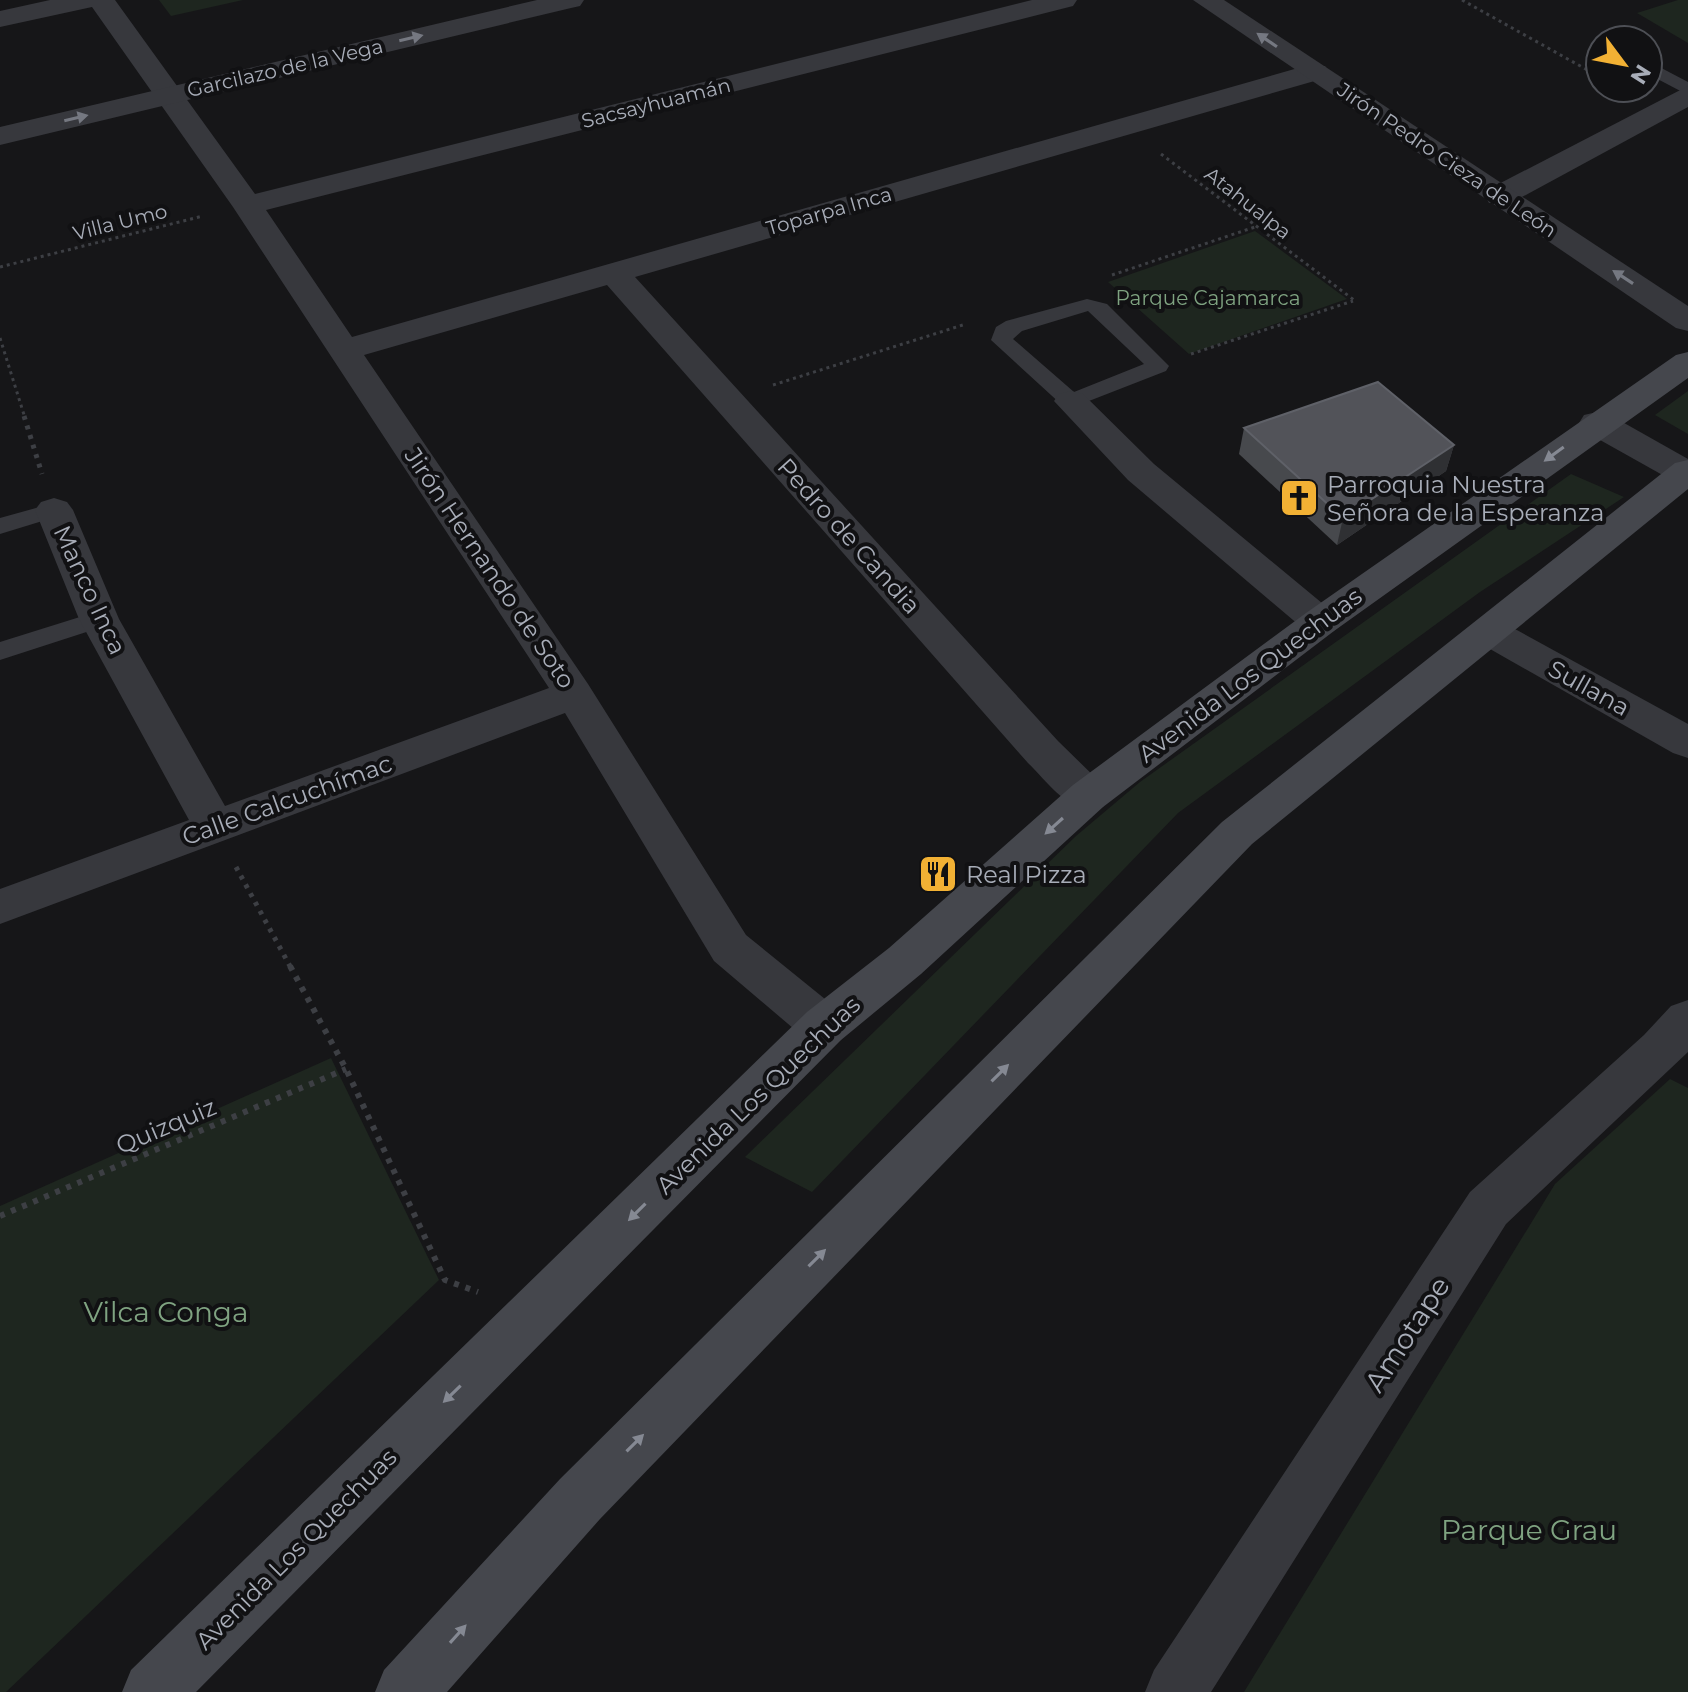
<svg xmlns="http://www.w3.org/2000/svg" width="1688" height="1692" viewBox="0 0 1688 1692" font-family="Montserrat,sans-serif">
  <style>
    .green { fill: #1e261f }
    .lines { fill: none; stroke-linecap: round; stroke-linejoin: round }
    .path-far2 { stroke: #3d3f44; stroke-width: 3; stroke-dasharray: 3 4; stroke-linecap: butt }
    .path-far1 { stroke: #3d3f44; stroke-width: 5; stroke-dasharray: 4 6; stroke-linecap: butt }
    .path { stroke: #3d3f44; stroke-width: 6; stroke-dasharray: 5 7; stroke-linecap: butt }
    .service { fill: #37383d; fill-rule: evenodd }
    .minor { fill: #37383d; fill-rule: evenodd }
    .tertiary { fill: #37383d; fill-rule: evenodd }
    .secondary { fill: #45474d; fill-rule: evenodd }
    .wall { fill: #47494d }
    .shaded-wall { fill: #2f3033 }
    .building { fill: #525359; stroke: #5f6168; stroke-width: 2 }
    .oneway { fill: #757881 }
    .oneway2 { fill: #858993 }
    .labels { text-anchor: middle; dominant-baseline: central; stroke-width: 8; stroke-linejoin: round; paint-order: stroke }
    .far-street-label { font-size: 20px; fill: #a8adb8; stroke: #111113 }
    .far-park-label { font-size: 20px; fill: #7fa381; stroke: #111113 }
    .poi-label { font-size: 24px; fill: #a8adb8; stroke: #111113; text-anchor: start }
    .street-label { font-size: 24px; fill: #a8adb8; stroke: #111113 }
    .near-park-label { font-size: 28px; fill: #7fa381; stroke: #111113 }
    .near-street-label { font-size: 28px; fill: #a8adb8; stroke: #111113 }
  </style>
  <rect width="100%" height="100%" fill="#161618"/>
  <g class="green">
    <path d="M159,0H243L171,16Z"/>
    <path d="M1678,0H1688V43L1637,13Z"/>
    <path d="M1255,231L1347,299L1189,354L1108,282Z"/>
    <path d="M1688,391V434L1655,415Z"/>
    <path d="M1571,474L1624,497L1480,592L1178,813L812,1192L745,1157L1076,836L1140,782Z"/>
    <path d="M331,1058L439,1280L6,1692H0V1206Z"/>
    <path d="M1670,1079L1688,1088V1692H1244L1555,1184Z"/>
  </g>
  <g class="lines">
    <g class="path-far2">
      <path d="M1462,0L1600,77"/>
      <path d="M1161,154L1354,300"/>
      <path d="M0,267L203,216"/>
      <path d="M1112,275L1255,227"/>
      <path d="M0,338L25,418"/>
      <path d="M1191,354L1353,301"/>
      <path d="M773,385L966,324"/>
    </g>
    <g class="path-far1">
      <path d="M24,416L42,474"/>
      <path d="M236,867L291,968"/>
    </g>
    <g class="path">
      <path d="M290,966L346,1069L445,1280L478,1292"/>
      <path d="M0,1216L346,1069"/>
    </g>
    <g class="service">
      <path d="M1648,61L1688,82V95L1648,74Z"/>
      <path d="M1087,299L1107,304L1169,366L1166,371L1071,408L1063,406L991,340L996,327L1006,321ZM1088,311L1144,364L1074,392L1013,339L1022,331Z"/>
      <path d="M54,503L62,505L66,510L62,515L0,534V518Z"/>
      <path d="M99,611L108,613L112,619L108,625L0,660V642Z"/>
    </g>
    <g class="minor">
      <path d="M50,0H115L255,194L1032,0H1077L1073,6L266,210L352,337L1305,66H1325L1329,72L1325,78L635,277L1058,741L1103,785L1109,796L1103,807C1070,817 1050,784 1028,763L607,285L364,355L588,684L746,935L841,1012L848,1026L841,1040L824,1045L807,1040L714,961L565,713L0,924V889L189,820L79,619L35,510L41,502L54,498L67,502L73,510L119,619L225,806L549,688L233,207L92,7L0,27V11Z"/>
      <path d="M1688,86V107L1511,203H1489L1485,196L1489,189Z"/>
      <path d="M1071,391L1083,394L1154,464L1334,613L1340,622L1334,631L1320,635L1306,631L1128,480L1054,401L1059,394Z"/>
      <path d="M1597,412L1610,415L1688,459V485L1675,482L1584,431L1579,423L1584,415Z"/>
      <path d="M1490,619L1504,623L1688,724V758L1673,753L1476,641L1470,632L1476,623Z"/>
      <path d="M1688,1000V1052L1506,1224L1211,1692H1145L1154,1670L1470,1192L1644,1035L1671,1006Z"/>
    </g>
    <g class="tertiary">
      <path d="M537,0H584L580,6L571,8L0,145V127Z"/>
      <path d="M1193,0H1224L1688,306V331L1676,328Z"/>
    </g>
    <g class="secondary">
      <path d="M1688,352V378L1334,631L1103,807L921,974L841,1040L196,1692H122L131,1670L807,1012L889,948L1073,785L1306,613L1676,355Z"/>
      <path d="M1688,460V489L1252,844L600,1519L447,1692H375L384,1670L560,1479L1222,822L1675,463Z"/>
    </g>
  </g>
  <path class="wall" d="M1244,428L1454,445L1446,471L1337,545L1239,454Z"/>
  <path class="shaded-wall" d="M1454,445L1446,471L1337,545L1343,518Z"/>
  <path class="building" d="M1378,382L1454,445L1343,518L1244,428Z"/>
  <defs><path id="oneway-solid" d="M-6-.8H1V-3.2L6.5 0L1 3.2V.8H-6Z" transform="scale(2)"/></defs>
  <g class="oneway">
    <use href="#oneway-solid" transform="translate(411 38) rotate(-13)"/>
    <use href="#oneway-solid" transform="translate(1267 40) rotate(-146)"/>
    <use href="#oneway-solid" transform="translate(76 118) rotate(-13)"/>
    <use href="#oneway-solid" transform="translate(1623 277) rotate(-147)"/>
  </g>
  <g class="oneway2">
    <use href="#oneway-solid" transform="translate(1554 454) rotate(144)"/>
    <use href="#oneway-solid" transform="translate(1054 826) rotate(138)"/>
    <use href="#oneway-solid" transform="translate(1000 1073) rotate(-45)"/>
    <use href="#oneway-solid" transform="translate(637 1212) rotate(135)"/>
    <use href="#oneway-solid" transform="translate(817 1258) rotate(-45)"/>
    <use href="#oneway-solid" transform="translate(452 1394) rotate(136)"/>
    <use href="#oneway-solid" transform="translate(635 1443) rotate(-45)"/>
    <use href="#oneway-solid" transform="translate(458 1634) rotate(-48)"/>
  </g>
  <defs>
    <symbol id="church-square" viewBox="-11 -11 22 22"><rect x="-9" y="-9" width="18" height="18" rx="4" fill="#f2b134" stroke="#111113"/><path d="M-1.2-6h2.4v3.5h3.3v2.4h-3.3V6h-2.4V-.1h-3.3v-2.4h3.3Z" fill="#111"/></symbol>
    <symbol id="restaurant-square" viewBox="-11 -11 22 22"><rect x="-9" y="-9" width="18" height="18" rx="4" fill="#f2b134" stroke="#111113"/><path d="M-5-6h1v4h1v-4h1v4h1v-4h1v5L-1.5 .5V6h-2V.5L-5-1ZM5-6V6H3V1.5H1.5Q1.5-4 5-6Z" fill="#111"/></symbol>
  </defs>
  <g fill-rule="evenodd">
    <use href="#church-square" x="1277" y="476" width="44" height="44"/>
    <use href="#restaurant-square" x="916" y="852" width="44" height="44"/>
  </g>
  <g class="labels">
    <g class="far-street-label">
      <text transform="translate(285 68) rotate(-13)">Garcilazo de la Vega</text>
      <text transform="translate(656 103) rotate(-14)">Sacsayhuamán</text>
      <text transform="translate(1447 160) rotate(34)">Jirón Pedro Cieza de León</text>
      <text transform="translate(1248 203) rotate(38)">Atahualpa</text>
      <text transform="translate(829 211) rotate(-16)">Toparpa Inca</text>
      <text transform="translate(120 222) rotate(-14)">Villa Umo</text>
    </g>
    <g class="far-park-label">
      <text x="1208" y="298">Parque Cajamarca</text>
    </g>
    <g class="poi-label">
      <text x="1327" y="484">Parroquia Nuestra<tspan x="1327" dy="28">Señora de la Esperanza</tspan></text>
      <text x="966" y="874">Real Pizza</text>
    </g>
    <g class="street-label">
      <text transform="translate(849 536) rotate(48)">Pedro de Candia</text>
      <text transform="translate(490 568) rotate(56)">Jirón Hernando de Soto</text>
      <text transform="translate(90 590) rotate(65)">Manco Inca</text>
      <text transform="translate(1250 675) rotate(-37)">Avenida Los Quechuas</text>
      <text transform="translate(1589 688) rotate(29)">Sullana</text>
      <text transform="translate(287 800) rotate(-20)">Calle Calcuchímac</text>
      <text transform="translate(758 1095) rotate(-44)">Avenida Los Quechuas</text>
      <text transform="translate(166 1126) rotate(-23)">Quizquiz</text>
      <text transform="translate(296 1549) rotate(-45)">Avenida Los Quechuas</text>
    </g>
    <g class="near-park-label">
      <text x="166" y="1312">Vilca Conga</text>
      <text x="1529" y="1530">Parque Grau</text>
    </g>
    <g class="near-street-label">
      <text transform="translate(1407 1334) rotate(-57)">Amotape</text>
    </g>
  </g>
  <g transform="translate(1624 64) rotate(122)"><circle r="38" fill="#111113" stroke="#4d4f55" stroke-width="2"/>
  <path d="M0-6L14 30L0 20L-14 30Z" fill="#f2b134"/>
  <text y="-12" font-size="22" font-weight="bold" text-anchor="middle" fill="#a8adb8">N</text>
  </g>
</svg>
